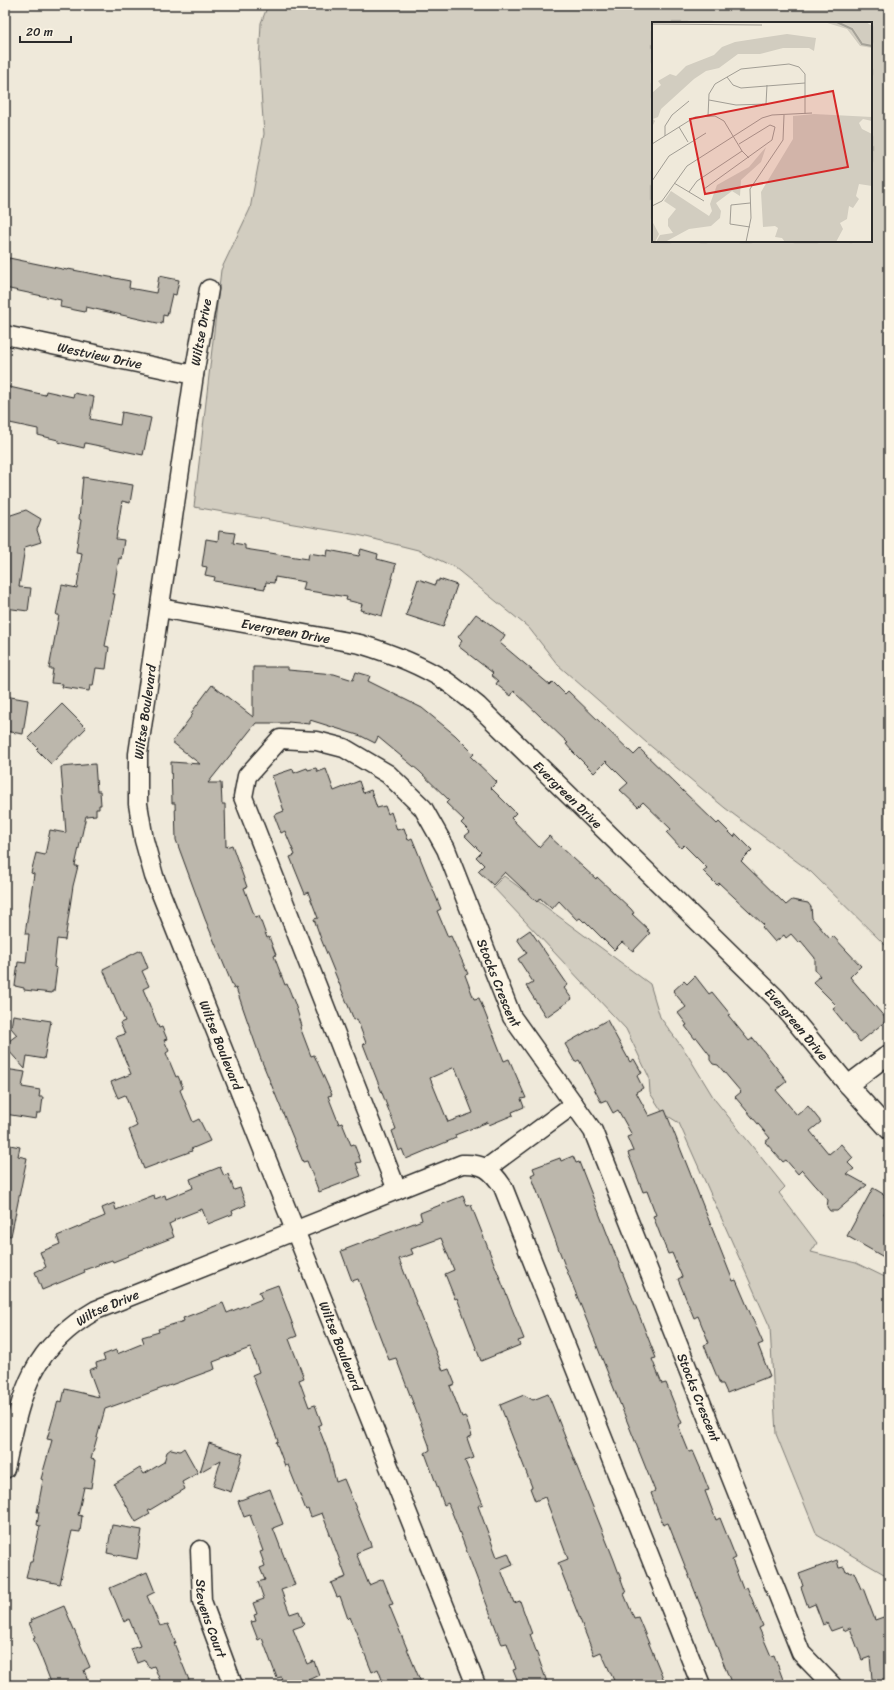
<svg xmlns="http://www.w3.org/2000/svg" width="894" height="1690" viewBox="0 0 894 1690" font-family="Sriracha,sans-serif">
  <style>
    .green { fill: #d2cdc0; stroke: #7e7c76; fill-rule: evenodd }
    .building { fill: #bcb7ac; stroke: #2b2b2b; fill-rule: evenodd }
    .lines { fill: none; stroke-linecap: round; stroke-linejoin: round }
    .street-casing { stroke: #2b2b2b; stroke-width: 21 }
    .street { stroke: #fcf5e5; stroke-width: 18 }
    .labels { text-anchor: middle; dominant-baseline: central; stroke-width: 3; stroke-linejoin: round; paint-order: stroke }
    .street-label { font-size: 13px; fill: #2b2b2b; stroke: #fcf5e5 }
    .inset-river { fill: none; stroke: #a6a399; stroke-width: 2 }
    .inset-road { fill: none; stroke: #a19d94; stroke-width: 1 }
    .view { fill: #d62828; fill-opacity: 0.15; stroke: #d62828; stroke-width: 2 }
    .inset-edge { fill: none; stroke: #2b2b2b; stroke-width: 2 }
  </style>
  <rect width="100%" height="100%" fill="#efe9da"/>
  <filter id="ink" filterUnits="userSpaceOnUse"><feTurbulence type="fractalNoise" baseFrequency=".025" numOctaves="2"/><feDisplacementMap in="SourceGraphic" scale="8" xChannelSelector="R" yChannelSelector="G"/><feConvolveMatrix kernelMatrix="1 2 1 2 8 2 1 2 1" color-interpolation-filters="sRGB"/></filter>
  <g filter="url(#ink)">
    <g class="green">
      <path d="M268,5H889V949L811,872L725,808L647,743L558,665L529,628L454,567L418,550L358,535L194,507L221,270L250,209L264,134L259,62L261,23ZM653,23H871V241H653Z"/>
      <path d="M504,876L650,984L660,1017L687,1054L715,1100L785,1187L779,1193L817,1243L811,1252L856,1263L889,1279V1577L817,1535L776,1434L770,1327L679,1123L663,1113L650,1093L649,1077L626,1029L493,887Z"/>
    </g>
    <g class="building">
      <path d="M9,258L67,270L68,269L130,281L129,288L156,293L159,276L179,280L176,295L172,294L167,316L163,315L162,324L86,307L85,312L60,307L61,300L5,288V275Z"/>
      <path d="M5,386L45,395L46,391L73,397L74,393L94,397L90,419L120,425L122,412L151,418L143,455L85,443L84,448L58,442V440L38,435V429L5,422Z"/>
      <path d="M83,477L133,485L130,503L122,501L116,539L124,540L121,559L119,558L113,594H115L105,646L109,647L106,669L96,668L93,686H90L89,691L62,687L63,684L51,683L53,669H49L59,615H56L62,585L77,588L82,553L76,552L81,520L79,519Z"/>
      <path d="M26,510L41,519L37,530L41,542L25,547L19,587L31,588L28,611L5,608V517Z"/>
      <path d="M219,531L235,533L233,543L245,545V549L308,559L309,553L327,556L328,550L359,556L361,549L378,554L377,559L396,564L382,616L360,610L362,604L346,600L347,597L303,590L305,582L275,577L274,583L266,582L265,589L214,581L215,577L205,575L207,567L202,566L206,539L218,541Z"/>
      <path d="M418,579L435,585L436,581H439V579L457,585L443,627L406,615Z"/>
      <path d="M476,614L505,635L500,643L550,685L553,682L565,694L568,691L634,755L640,749L717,824L719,822L734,837L736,834L752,850L741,861L786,905L792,900L808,903L811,907L812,918L830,939L833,936L861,966L850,977L887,1020L860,1042L833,1009L837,1006L813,982L820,976L815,970V958L801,941L799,943L791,934L786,938L784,935L775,942L762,927L764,925L719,883L717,885L703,871L707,868L684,845L681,848L667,833L671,829L643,802L638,807L620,790L628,783L606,761L594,773L572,751L566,744L568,743L514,691L511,696L496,684L498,681L491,675L493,673L458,646L462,641L458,637Z"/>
      <path d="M253,667H288V670L334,674L353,680L356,672L370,676L368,681L422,708L455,735L474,754L471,757L497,782L491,788L516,813L511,818L539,847L549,836L596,879L597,877L631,909L634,913L632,914L649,930L647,931L650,933L633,951L622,942L614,950L585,921L584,922L580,918L577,920L559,901L552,909L540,898L537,902L505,872L493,885L478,871L484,865L476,857L481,852L465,836L470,832L461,823L464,820L446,803L449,800L419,771L378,737L375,743L361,736L310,720V724L288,722V723H256L208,783H221L222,804H225L226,847L232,845L247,887L244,888L255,917L259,916L267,938L269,937L276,955L274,956L285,985L287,984L295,1004L302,1026L300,1027L311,1056L314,1055L332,1095L328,1096L339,1124L342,1123L351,1145L354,1144L361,1162L356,1163L361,1176L319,1192L307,1161L303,1162L260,1057L236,988L234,989L205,919L176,840L175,803H172L171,762L200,764L172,742L193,714L191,713L212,685L253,717Z"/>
      <path d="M5,696L28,700L23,734L5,731Z"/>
      <path d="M62,704L86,728L51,764L36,749L38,748L28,738Z"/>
      <path d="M95,764L97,791H100L101,805H99V809H96V815L86,816L75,866H78L73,886L65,940L57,939L54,967L57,968L54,991H52V993L24,990V988L15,986L18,962L26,963L29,934H25L34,874L31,873L36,853L45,855L50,830L66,833L61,767Z"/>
      <path d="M307,768L308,770L316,768L318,772L326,769L334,791L359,781L363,793L371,790L377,808L385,806L388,814L391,812L397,830L404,828L408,840L412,838L441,909L437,911L448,937L451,936L468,974L465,975L474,999L479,998L504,1061L509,1059L526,1098L521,1099L524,1107L512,1112L513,1115L489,1125L488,1122L455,1135L456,1138L406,1159L402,1149L399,1151L392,1131L396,1129L363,1044L366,1043L357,1019L354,1020L321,939L314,919L318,918L308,892L305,894L290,857L295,855L285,831L281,833L274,815L284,811L272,776L293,769L294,773ZM455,1067L473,1113L448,1122L430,1078Z"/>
      <path d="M530,930L568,985L564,988L572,999L546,1017L526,986L533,982L518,959L527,953L517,939Z"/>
      <path d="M141,950L148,968L142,971L149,986L143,989L159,1028L162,1027L167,1039L164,1040L169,1051L166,1053L176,1077L178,1076L183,1088L180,1090L193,1122L199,1119L210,1141L191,1149L192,1151L144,1169L129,1130L137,1126L125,1095L118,1098L111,1082L131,1074L116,1037L125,1034L120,1023L125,1021L103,969Z"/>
      <path d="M695,976L709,994L712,992L730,1014L728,1015L749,1041L753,1038L787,1081L776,1090L797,1115L808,1106L821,1122L810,1131L829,1154L841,1144L853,1158L848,1163L854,1169L847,1174L867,1185L837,1211H830L827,1207L828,1200L802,1170L798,1174L786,1160L783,1162L765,1142L770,1138L735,1097L741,1092L718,1065L713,1064L710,1060V1055L697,1038L695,1039L685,1026L687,1025L678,1013L686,1007L673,991L684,981L687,984Z"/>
      <path d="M13,1015L51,1021L44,1059L27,1056L25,1069L8,1050L9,1041L17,1035L11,1028Z"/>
      <path d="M607,1020L630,1062L634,1059L642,1073L637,1076L643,1088L636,1092L649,1116L665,1110L733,1281L736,1280L763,1343L758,1345L770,1376L727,1393L723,1384H720L704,1345L709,1343L698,1316L694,1318L678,1279L682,1277L672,1253L668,1254L660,1234L653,1216L656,1215L647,1191L643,1192L628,1153L633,1151L627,1137L632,1135L618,1110L613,1113L606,1100L601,1102L579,1060L575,1062L565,1044Z"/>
      <path d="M5,1069L25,1072L22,1087L40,1090L39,1097H43L41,1113H37L36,1119L5,1114Z"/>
      <path d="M5,1144L20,1147L18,1156L27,1158L11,1236L5,1235Z"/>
      <path d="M573,1156L576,1163L579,1162L656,1358L652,1359L662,1384L666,1383L682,1423L678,1425L689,1452L693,1451L702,1472L709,1490L705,1491L716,1520L720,1518L736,1558L732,1560L743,1589L747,1587L763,1626L759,1628L771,1656L774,1655L785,1685H732L668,1523L663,1525L651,1493L655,1491L565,1266L531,1175L535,1173L533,1168L560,1158L561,1161Z"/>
      <path d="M220,1167L224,1176L228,1174L234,1190L240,1188L246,1205L232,1211L233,1214L208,1224L202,1209L174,1220L175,1221L169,1224L174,1237L128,1255V1256L113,1262L112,1260L84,1270L85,1272L42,1290L35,1272L46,1267L40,1252L60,1244L57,1236L105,1216L102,1208L114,1203L116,1210L154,1195L155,1199L165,1195L166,1199L193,1188L190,1179Z"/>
      <path d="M873,1188L885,1195L884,1197L889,1200V1204L884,1214L889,1217V1260L847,1236Z"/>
      <path d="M463,1196L467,1206L471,1205L524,1339L518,1341L520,1345L481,1361L457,1298L455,1299L445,1274L454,1270L441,1238L411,1249L413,1254L399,1259L443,1371L449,1369L455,1384L450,1386L462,1417L465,1416L472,1436L467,1438L474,1458L465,1461L483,1504L478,1506L497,1557L508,1553L513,1565L501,1570L514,1603L520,1601L532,1634H530L548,1685H519L513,1670L516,1669L507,1643L502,1644L501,1642L453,1515L448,1503L444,1505L437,1486L425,1453L430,1450L429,1445L396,1358L389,1360L358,1279L352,1281L341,1251L422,1220L420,1213Z"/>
      <path d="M278,1285L297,1336L289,1339L304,1378L299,1380L309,1407L315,1405L322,1424L318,1426L329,1454L336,1482L344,1479L371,1545V1547L356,1553L369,1585L383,1579L393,1604L389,1605L422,1685H384L378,1669L372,1672L350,1617L348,1619L340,1596L337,1597L331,1583L346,1577L322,1513L311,1517L308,1509L306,1510L288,1465L285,1466L276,1442L278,1441L252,1375L259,1372L250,1348L213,1362L215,1369L105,1409L91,1459L95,1460L91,1488L84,1487L78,1515L82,1516L80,1532L72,1531L60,1584L26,1577L30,1562H32L40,1526L37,1525L39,1512H37L43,1480L41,1479L52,1440L47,1439L58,1401L62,1402L65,1389L99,1397L89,1370L97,1367L96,1363L105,1360L103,1355L116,1350L117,1354L144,1343L142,1337L159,1332L158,1329L184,1321L183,1318L223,1303L227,1313L262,1299L259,1292Z"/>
      <path d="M548,1394L614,1560L626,1593L624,1594L634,1618L638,1617L666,1685H616L601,1652L594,1655L558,1563L568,1559L545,1497L535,1501L530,1488L532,1487L500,1405L524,1395L533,1400Z"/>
      <path d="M209,1443L243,1454L231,1492L213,1486L221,1460L200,1472Z"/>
      <path d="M184,1448L198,1473L182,1482L185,1489L148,1511L150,1514L136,1522L114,1484L140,1468L144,1474L164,1462L167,1452L171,1449L180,1451Z"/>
      <path d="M270,1489L283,1524L273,1528L295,1585L281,1590L290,1614L299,1611L304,1625L293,1629L307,1664L314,1661L319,1675L297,1685H284L281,1677L277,1678L262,1638L258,1640L251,1622L256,1621L254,1615L257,1614L253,1603L264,1599L258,1582L265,1580L260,1568L265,1566L260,1552L263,1551L250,1515L244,1517L238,1501Z"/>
      <path d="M112,1525L142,1530L137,1559L107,1553Z"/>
      <path d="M837,1560L839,1568L844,1567L846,1572L849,1571L850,1573L854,1572L861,1589L863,1588L875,1620L889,1615V1685H877L876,1679H872L870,1657L862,1660L850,1628L844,1631L842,1627L831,1631L827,1623L823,1625L815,1604L808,1607L801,1587L803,1586L799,1574Z"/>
      <path d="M147,1572L155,1592L147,1596L160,1626L168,1624L176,1643H174L191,1685H162L154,1666L149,1668L145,1660L137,1663L131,1649L140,1646L129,1619L124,1622L110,1588Z"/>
      <path d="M64,1606L90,1667L84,1670L89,1685H52L40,1654L33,1638L35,1637L29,1623L32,1622L31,1620Z"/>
    </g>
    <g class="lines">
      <defs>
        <g id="street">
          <path id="s1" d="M209,289L194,375L138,754V804L144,840L154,876L476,1685"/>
          <path id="s2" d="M5,335L194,375"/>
          <path id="s3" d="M160,608L360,644C390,653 419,664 446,681C457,689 467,697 478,706L776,998L848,1085L889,1130"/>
          <path d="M848,1085L889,1054"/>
          <path d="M487,1168L574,1104"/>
          <path id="s4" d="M397,1190L243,797L247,776L280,739L317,741L344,748L388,774L423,808L446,849L512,1017L593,1131L801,1653L832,1685"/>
          <path id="s5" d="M5,1469C21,1397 27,1350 96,1310L462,1164C483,1163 491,1169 503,1187L701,1685"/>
          <path id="s6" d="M200,1550L202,1601L233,1685"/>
        </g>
      </defs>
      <use href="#street" class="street-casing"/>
      <use href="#street" class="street"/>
    </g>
  </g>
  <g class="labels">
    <g class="street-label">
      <text transform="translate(201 332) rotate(-80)">Wiltse Drive</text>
      <text stroke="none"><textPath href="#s2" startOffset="97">Westview Drive</textPath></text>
      <text stroke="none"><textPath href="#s3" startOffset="128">Evergreen Drive</textPath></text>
      <text transform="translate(145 712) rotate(-82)">Wiltse Boulevard</text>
      <text stroke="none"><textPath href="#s3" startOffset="464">Evergreen Drive</textPath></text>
      <text stroke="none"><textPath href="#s4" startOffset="849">Stocks Crescent</textPath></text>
      <text stroke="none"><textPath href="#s3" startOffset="788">Evergreen Drive</textPath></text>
      <text stroke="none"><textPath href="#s1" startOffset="776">Wiltse Boulevard</textPath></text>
      <text stroke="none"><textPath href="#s5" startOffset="202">Wiltse Drive</textPath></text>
      <text stroke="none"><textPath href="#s1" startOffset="1100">Wiltse Boulevard</textPath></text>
      <text stroke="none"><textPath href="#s4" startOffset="1312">Stocks Crescent</textPath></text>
      <text stroke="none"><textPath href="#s6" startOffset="70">Stevens Court</textPath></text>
    </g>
  </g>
  <g transform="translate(652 22)">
    <rect width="220" height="220" fill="#efe9da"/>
    <path d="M172,0H214L220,4V26L208,24L195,7ZM135,12L164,16L162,29L157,26H131L108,32H86L67,46L54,49L42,57L9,87L6,95L1,97L3,99L0,105V71L9,63L6,59L18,52L24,54L34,44L62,33L70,25L83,20ZM162,92L220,95V99L211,97L207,101L210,107L220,112V164L207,162L204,174L207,177L201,186L197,184L195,197L188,201L191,207L184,220H133L130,216L123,215L126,206L123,204L111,205L109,170L141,117V94ZM114,125L109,140L89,158L88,174L80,169L64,181L69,189L68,196L59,204L37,207L13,220H4L8,213L21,211L16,204V197L24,187L12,179L19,169L57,194L60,189L58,182L65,163L97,145ZM0,199L7,212L3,220H0Z" fill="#d2cdc0"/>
    <path class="inset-river" d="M185,0L200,7L210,22L220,24"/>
    <path class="inset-road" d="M0,2L110,3M75,55L81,63L89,66L153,61M57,78L84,83L114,82L115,63M56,94L57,72L63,62L89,47L137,42L147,45L153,52V92M27,105L36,120M13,114V104L20,93L37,79M0,122L43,95L63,94L72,99L90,129L97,136M0,159L17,134L54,111M22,161L52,179M52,167L120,118L123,105L118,103L87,122M37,170L45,159L90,129M0,184L10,179L35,144L110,96L120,93L160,91M98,205L78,202L79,183L98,181M94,220L99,196L98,167L131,118L132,93"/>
    <path class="view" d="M181,69L196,145L53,172L38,97Z"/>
    <rect width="220" height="220" class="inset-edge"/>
  </g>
  <rect width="894" height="1690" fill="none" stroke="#fcf5e5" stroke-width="20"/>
  <rect x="10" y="10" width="874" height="1670" fill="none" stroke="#2b2b2b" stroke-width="1.5" filter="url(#ink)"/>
  <path d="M20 36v6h51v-6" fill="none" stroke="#2b2b2b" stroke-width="2"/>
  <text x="26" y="36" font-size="12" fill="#2b2b2b" stroke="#fcf5e5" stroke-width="3" paint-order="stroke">20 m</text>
</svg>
